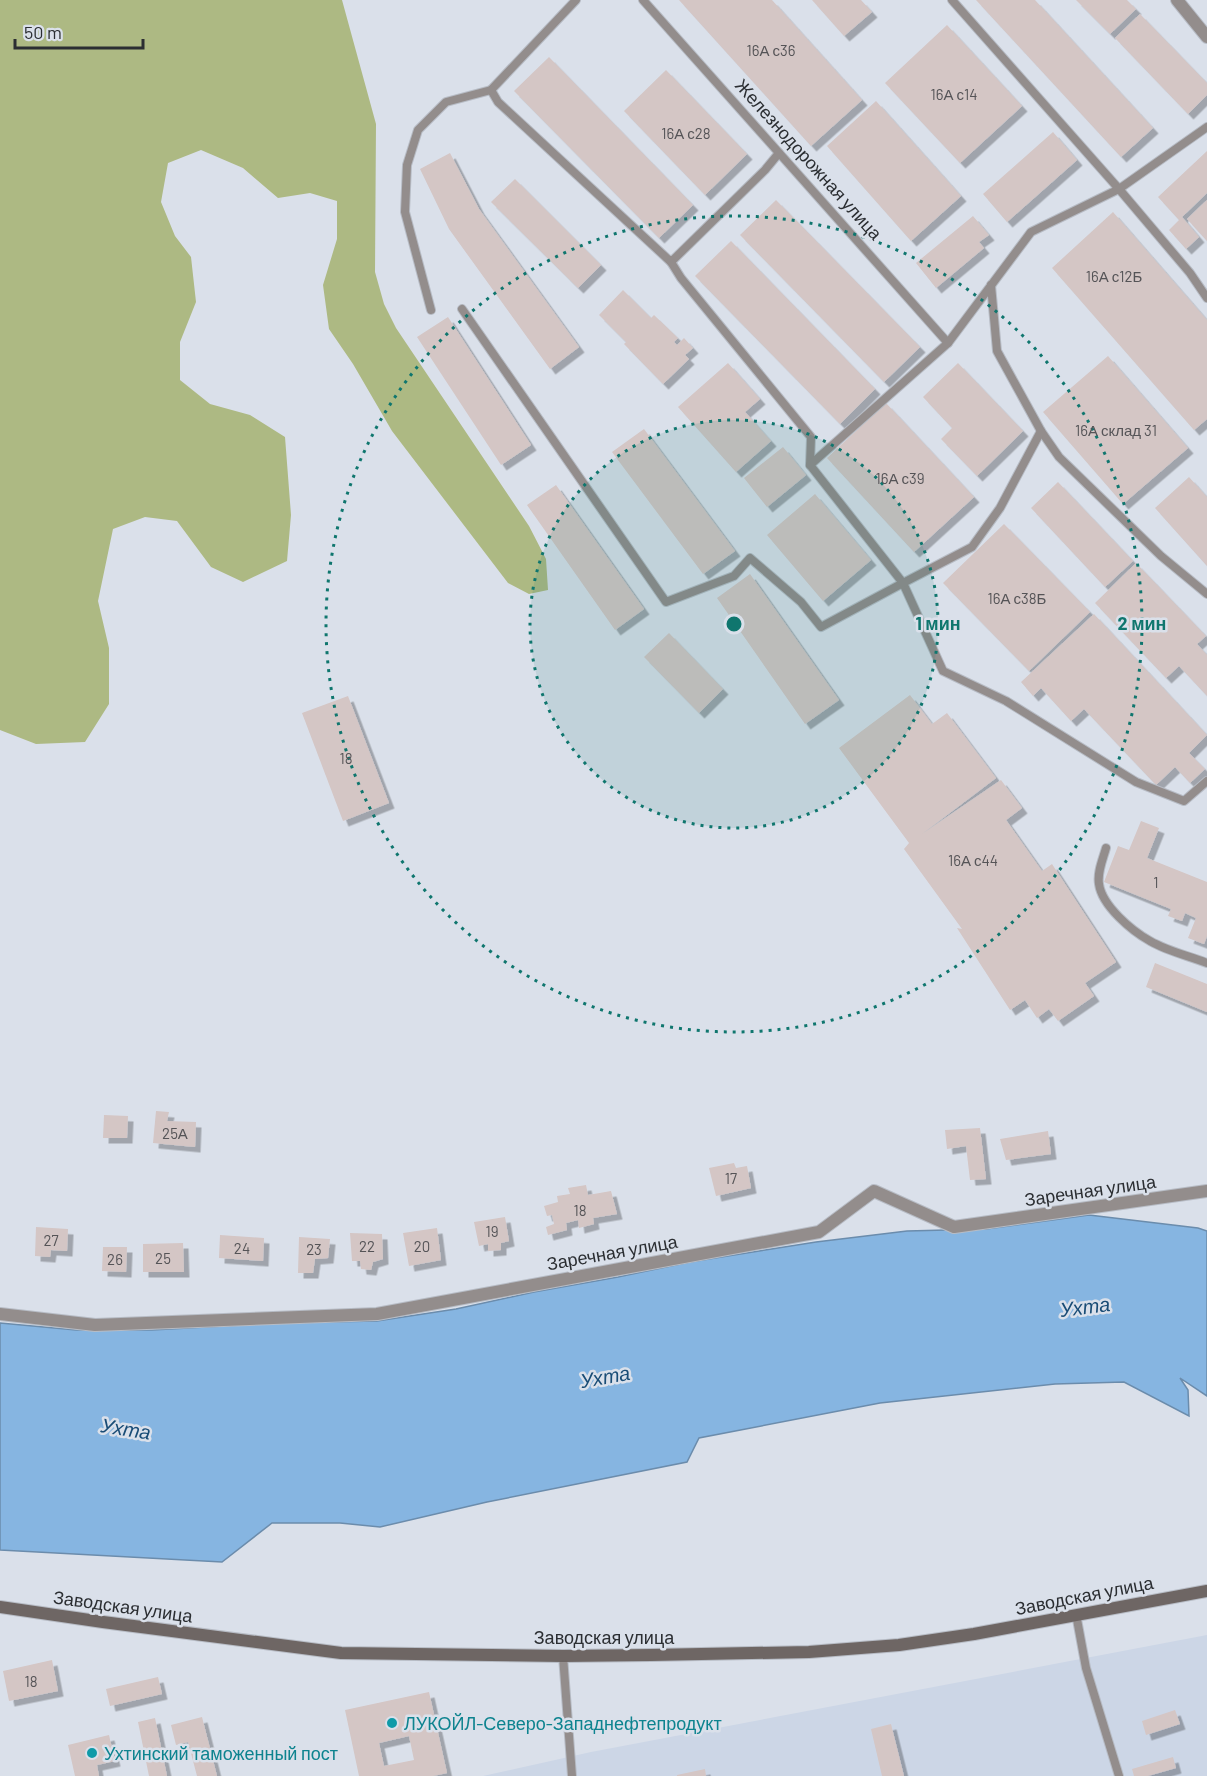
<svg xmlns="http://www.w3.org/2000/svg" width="1207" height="1776" viewBox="0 0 1207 1776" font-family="Barlow,sans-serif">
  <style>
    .built { fill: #ccd6e6 }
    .green { fill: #adb983 }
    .water { fill: #86b5e1; stroke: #6b8cac; stroke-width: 1.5 }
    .building { fill: #d4c6c5; fill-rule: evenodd; filter: url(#shadow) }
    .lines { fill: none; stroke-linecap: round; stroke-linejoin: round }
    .lane-casing { stroke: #b7bcc5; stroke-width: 10 }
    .street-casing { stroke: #b7bcc5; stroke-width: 14 }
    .secondary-casing { stroke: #b7bcc5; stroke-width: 14 }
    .lane { stroke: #938d8c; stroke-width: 8 }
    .street { stroke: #938d8c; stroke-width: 12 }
    .secondary { stroke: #6e6664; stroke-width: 12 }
    .ring { fill: none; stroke: #0f766e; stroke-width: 3; stroke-dasharray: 3 6 }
    .culture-dot { fill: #0f9aa8; stroke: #dae0ea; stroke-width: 2 }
    .labels { text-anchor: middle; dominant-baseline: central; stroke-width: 5; stroke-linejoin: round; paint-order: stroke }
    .number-label { font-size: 15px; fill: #555457 }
    .street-label { font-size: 18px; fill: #2b2e32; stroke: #dae0ea }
    .culture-label { font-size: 18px; fill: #0d838f; stroke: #dae0ea; text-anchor: start }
    .water-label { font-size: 20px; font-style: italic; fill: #194c76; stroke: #dae0ea }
    .centre { fill: #0f766e; stroke: #dae0ea; stroke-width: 3 }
    .ring-label { font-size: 18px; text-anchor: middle; font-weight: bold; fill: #0f766e; stroke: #dae0ea; stroke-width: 5; stroke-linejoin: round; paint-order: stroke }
  </style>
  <defs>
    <filter id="shadow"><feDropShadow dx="5.5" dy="5.5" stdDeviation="0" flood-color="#0004"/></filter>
  </defs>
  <rect width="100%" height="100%" fill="#dae0ea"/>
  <path class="built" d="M1207,1635V1776H483L591,1752Z"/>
  <path class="green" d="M0,0H342L376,124L375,272L384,304L396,328L529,526L546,559L548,590L529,594L508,583L392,431L353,364L329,329L323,285L337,239V201L310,193L278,198L243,168L201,150L168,163L161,202L175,236L191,257L196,302L180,342V380L210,404L250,415L285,437L291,515L287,561L243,582L211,567L177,521L145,517L113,529L98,601L109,648V704L85,742L36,744L0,730Z"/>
  <path class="water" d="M1089,1215L1198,1228L1207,1231V1396L1180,1378L1188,1390L1189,1416L1124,1382L1055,1384L880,1403L699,1438L687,1462L487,1502L380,1527L340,1523H272L222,1562L0,1550V1323L76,1330H152L279,1323L377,1321L456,1309L534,1292L618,1277L690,1262L816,1242L907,1231L986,1229Z"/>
  <g class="building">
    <path d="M679,0H772L862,100L811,146Z"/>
    <path d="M812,0H861L872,12L844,36Z"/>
    <path d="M976,0H1035L1153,128L1121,157Z"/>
    <path d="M1076,0H1127L1136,9L1110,34Z"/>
    <path d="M1140,14L1207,83V95L1188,114L1115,38Z"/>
    <path d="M947,25L1022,106L960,163L885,83Z"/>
    <path d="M549,57L693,205L659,238L514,91Z"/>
    <path d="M666,70L747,154L705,195L624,111Z"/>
    <path d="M876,101L961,196L911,241L827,146Z"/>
    <path d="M1053,132L1077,160L1007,222L983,194Z"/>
    <path d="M1207,151V193L1182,217L1199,237L1186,249L1169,230L1179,220L1158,197Z"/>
    <path d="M450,153L479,209L579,347L550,369L449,229L420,169Z"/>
    <path d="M515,179L601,265L578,288L491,202Z"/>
    <path d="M776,200L920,347L884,382L740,235Z"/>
    <path d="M1207,200V241L1187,219Z"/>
    <path d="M1113,212L1207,320V419L1194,430L1052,268Z"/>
    <path d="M973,216L989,235L979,242L984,248L936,288L916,263Z"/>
    <path d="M731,241L875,389L840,424L695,276Z"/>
    <path d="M623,290L651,318L654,315L678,338L674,342L677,345L684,338L693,348L685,355L689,359L663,384L624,344L626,342L599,315Z"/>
    <path d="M448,317L531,445L501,465L417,337Z"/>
    <path d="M1108,356L1188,448L1123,504L1043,412Z"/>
    <path d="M728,363L760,399L745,412L771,441L736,472L678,407Z"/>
    <path d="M958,363L1023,431L977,476L941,439L952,428L923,397Z"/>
    <path d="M886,403L974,497L914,552L827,458Z"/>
    <path d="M644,429L735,551L703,574L612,452Z"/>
    <path d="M783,447L806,475L767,507L744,478Z"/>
    <path d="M1189,477L1207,497V566L1155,508Z"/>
    <path d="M1058,482L1133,561L1105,587L1031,508Z"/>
    <path d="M556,485L644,609L615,630L527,505Z"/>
    <path d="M815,494L871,560L823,601L767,535Z"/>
    <path d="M1004,524L1090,612L1029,671L943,583Z"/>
    <path d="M1136,563L1206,636L1197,644L1207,655V696L1179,666L1166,678L1095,603Z"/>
    <path d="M750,574L839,700L805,724L717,598Z"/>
    <path d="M1094,614L1207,735L1189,753L1205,769L1190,783L1175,767L1156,785L1084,709L1071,721L1041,688L1033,696L1021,682Z"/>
    <path d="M669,633L723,689L699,713L644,657Z"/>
    <path d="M910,695L932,724L947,713L996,778L922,834L1001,780L1022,808L1006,820L1042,871L1052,864L1116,962L1085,983L1094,996L1058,1021L1049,1009L1037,1018L1025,1000L1010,1010L957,928L962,929L904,849L909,843L839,748Z"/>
    <path d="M348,696L389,803L343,821L302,713Z"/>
    <path d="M1141,821L1159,828L1147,858L1207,882V936L1204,944L1188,938L1196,918L1185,913L1182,921L1168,916L1171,909L1104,882L1118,846L1129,850Z"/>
    <path d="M1155,963L1207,984V1012L1146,987Z"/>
    <path d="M156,1111L169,1112L167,1121L196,1122L195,1147L153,1143Z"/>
    <path d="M104,1115L128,1116L127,1138H103Z"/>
    <path d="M980,1128L986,1179L970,1180L966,1146L947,1149L945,1130Z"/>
    <path d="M1048,1131L1051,1154L1006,1160L1000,1139Z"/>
    <path d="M734,1163L736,1168L747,1166L751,1188L716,1196L709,1168Z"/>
    <path d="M586,1185L588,1195L611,1191L617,1214L593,1218L594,1224L579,1228L578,1220L566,1223L567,1230L548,1235L546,1227L554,1224L552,1215L547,1216L544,1206L558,1202L557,1196L570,1194L568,1188Z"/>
    <path d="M505,1217L509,1241L501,1243V1250L488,1251V1244L479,1246L474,1222Z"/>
    <path d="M36,1227L68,1229L67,1251L51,1250L50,1257L35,1256Z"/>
    <path d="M437,1228L441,1260L409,1266L403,1233Z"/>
    <path d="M350,1233L382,1234L383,1259L373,1262L371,1270L361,1269L360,1261H352Z"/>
    <path d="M220,1235L264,1238L263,1261L219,1258Z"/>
    <path d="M299,1237L330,1239L328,1258L315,1259L313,1273H298Z"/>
    <path d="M183,1243L184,1272H143V1244Z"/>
    <path d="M103,1247H127L126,1272L102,1271Z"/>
    <path d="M52,1660L58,1691L9,1701L3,1671Z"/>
    <path d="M158,1677L162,1694L110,1706L106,1689Z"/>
    <path d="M429,1692L447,1773L433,1776H359L345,1710ZM409,1736L414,1760L384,1766L379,1743Z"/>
    <path d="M1175,1710L1180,1724L1146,1735L1142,1721Z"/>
    <path d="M202,1717L217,1776H197L188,1742L176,1745L171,1725Z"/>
    <path d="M155,1718L167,1776H149L138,1722Z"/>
    <path d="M891,1724L904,1776H882L871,1729Z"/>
    <path d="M109,1735L115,1761L97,1765L99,1776H75L68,1745Z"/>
    <path d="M1173,1757L1176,1768L1148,1776H1134L1132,1769Z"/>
    <path d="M705,1769L706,1776H677V1775Z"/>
  </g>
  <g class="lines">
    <defs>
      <g id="lane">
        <path d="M576,0L491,90L498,102L671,262L765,170L779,153"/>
        <path d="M643,0L948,343"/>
        <path d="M952,0L1119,189L1190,273L1207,298"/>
        <path d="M671,262L681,278L811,437L810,465"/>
        <path d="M991,285L997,351L1041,431L1059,457L1161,556L1207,594"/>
        <path d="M462,309L666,602L734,576L750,558L801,602L821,627L903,583L943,671L1006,701L1136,782L1184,801L1207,781"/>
        <path d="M431,310L405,212L407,165L418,130L446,102L491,90"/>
        <path d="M1041,431L1000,508L972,547L903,583L810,465L948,343L1031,232L1119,189L1207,127"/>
        <path d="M1106,848C1103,859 1097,872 1099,884C1102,906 1132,931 1150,941C1167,951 1189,956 1207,963"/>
        <path d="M1076,1614L1086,1668L1119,1776"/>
        <path d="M563,1656L572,1776"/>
      </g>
      <g id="street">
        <path d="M1177,0L1207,37"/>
        <path d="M0,1314L95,1325L377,1314L819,1232L874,1191L954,1227L1207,1191"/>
      </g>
      <path id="secondary" d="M0,1607L103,1622L341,1653L563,1656L651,1655L809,1652L899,1645L974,1634L1207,1591"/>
    </defs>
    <use href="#lane" class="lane-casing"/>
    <use href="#street" class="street-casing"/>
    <use href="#secondary" class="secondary-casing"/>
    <use href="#lane" class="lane"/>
    <use href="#street" class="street"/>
    <use href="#secondary" class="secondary"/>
  </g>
  <circle cx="734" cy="624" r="204" fill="#0f766e" fill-opacity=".12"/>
  <g class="ring">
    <circle cx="734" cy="624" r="204"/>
    <circle cx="734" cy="624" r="408"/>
  </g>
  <g class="culture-dot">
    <circle cx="392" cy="1723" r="6"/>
    <circle cx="92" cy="1753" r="6"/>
  </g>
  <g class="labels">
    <g class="number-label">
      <text x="771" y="50">16А с36</text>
      <text x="954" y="94">16А с14</text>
      <text x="686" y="133">16А с28</text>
      <text x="1114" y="276">16А с12Б</text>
      <text x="1116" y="430">16А склад 31</text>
      <text x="900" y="478">16А с39</text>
      <text x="1017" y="598">16А с38Б</text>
      <text x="346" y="758">18</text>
      <text x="973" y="860">16А с44</text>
      <text x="1156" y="882">1</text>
      <text x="175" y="1133">25А</text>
      <text x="731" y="1178">17</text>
      <text x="580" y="1210">18</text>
      <text x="492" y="1231">19</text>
      <text x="51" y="1240">27</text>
      <text x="367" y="1246">22</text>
      <text x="422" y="1246">20</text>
      <text x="242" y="1248">24</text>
      <text x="314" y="1249">23</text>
      <text x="163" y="1258">25</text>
      <text x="115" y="1259">26</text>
      <text x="31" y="1681">18</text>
    </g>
    <g class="street-label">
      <text transform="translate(809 159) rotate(48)">Железнодорожная улица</text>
      <text transform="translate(1090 1190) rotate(-8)">Заречная улица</text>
      <text transform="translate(612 1252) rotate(-10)">Заречная улица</text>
      <text transform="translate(1084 1595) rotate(-11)">Заводская улица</text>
      <text transform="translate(123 1606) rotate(8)">Заводская улица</text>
      <text x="604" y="1637">Заводская улица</text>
    </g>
    <g class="culture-label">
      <text x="404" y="1723">ЛУКОЙЛ-Северо-Западнефтепродукт</text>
      <text x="104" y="1753">Ухтинский таможенный пост</text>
    </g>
    <g class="water-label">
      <text transform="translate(1085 1306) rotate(-7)">Ухта</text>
      <text transform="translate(605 1376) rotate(-10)">Ухта</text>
      <text transform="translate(126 1428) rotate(9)">Ухта</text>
    </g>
  </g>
  <circle cx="734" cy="624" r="9" class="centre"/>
  <g class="ring-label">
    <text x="938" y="630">1 мин</text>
    <text x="1142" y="630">2 мин</text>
  </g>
  <path d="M15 39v9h128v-9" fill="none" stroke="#2b2e32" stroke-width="3"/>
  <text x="24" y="39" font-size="18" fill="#2b2e32" stroke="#dae0ea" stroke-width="4.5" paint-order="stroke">50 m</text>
</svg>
